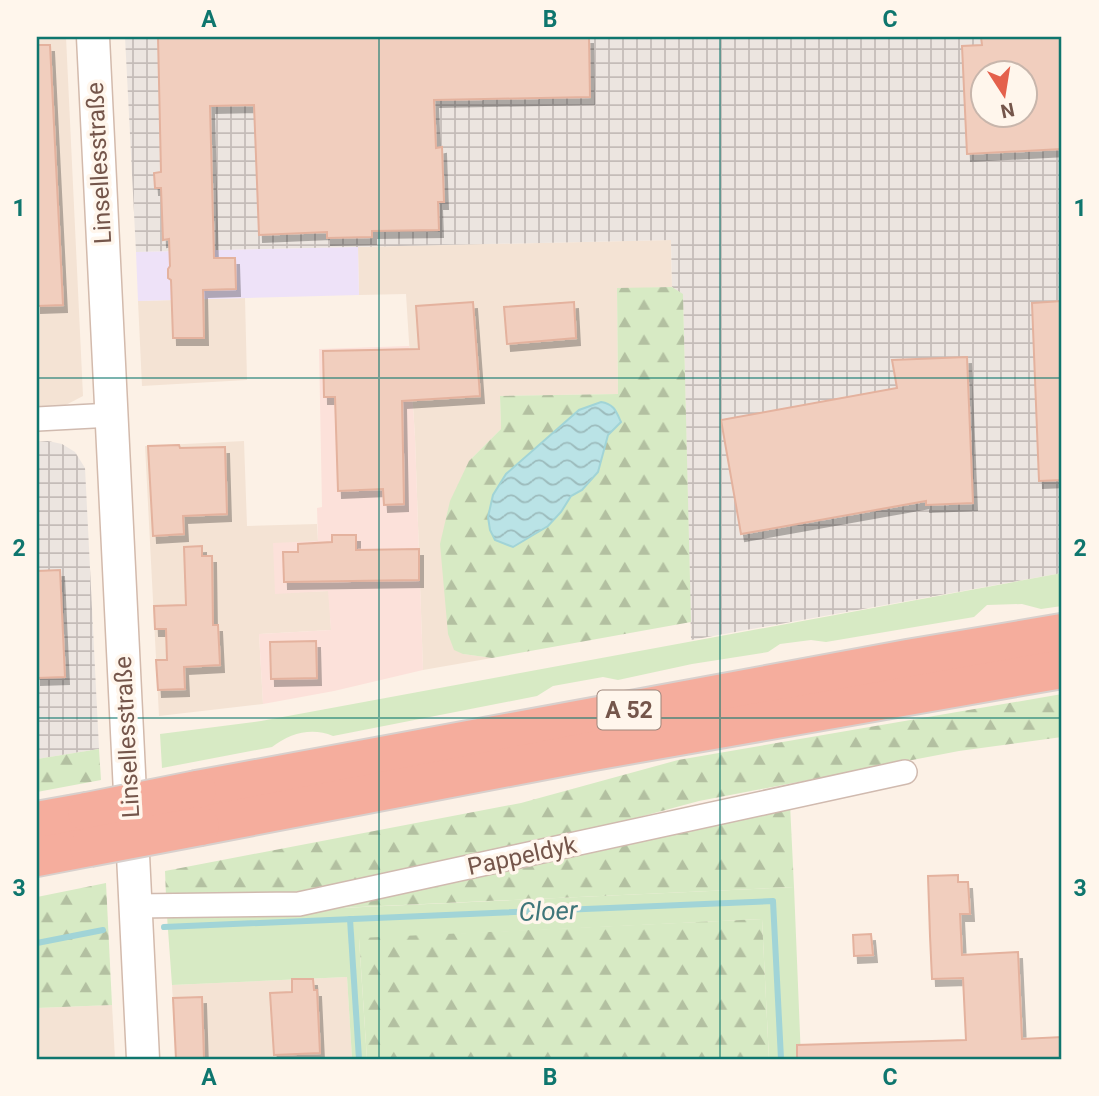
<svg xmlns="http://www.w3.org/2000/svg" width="1099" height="1096" viewBox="0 0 1099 1096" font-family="Roboto,sans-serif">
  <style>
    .residential { fill: #f4e3d4 }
    .commercial { fill: #fce1da }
    .industrial { fill: url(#industrial-grid); fill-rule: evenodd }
    .education { fill: #eee2f8 }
    .green { fill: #d7eac4 }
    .forest { fill: url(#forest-firs); fill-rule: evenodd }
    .water { fill: url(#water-waves); stroke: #a1d4d7; stroke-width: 2 }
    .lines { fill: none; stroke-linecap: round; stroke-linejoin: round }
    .stream { stroke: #a1d4d7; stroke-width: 6 }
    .building { fill: #f1cebe; stroke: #e4b29e; stroke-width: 2; fill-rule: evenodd; filter: url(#shadow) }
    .street-casing { stroke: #d0baaf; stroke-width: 26 }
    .secondary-casing { stroke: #d3baac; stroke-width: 35 }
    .highway-casing { stroke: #d8d0cd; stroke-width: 42 }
    .street { stroke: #fff; stroke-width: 23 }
    .secondary { stroke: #fff; stroke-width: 32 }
    .highway { stroke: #f5ad9d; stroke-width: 38 }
    .highway-bridge-casing { stroke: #d8d0cd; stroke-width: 42; stroke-linecap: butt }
    .highway-bridge { stroke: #f5ad9d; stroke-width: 38 }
    .grid { fill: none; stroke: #0f766e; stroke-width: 2; stroke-opacity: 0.55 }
    .labels { text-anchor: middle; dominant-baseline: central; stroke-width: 7; stroke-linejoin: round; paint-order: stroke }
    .shield { fill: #fff6ec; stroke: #9e867b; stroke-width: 2 }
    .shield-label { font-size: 23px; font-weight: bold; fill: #75564b }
    .street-label { font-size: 24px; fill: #75564b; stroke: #fff6ec }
    .water-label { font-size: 26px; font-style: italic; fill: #3f767a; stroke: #fff6ec }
    .neatline { fill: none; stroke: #0f766e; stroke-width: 2.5 }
    .grid-label { font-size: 23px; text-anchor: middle; font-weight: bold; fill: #0f766e }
  </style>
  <defs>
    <pattern id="industrial-grid" width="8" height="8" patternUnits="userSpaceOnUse" patternTransform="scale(1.75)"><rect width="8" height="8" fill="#ece5e0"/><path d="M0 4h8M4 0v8" fill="none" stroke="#c4bcb8"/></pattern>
    <pattern id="forest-firs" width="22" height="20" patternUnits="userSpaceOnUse" patternTransform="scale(1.75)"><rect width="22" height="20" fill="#d7eac4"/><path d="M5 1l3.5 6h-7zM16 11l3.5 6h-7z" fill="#b3c0a1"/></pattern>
    <pattern id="water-waves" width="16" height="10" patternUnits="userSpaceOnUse" patternTransform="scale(1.75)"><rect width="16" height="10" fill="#bae3e6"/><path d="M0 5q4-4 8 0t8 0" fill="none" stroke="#9cbbbc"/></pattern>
    <filter id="shadow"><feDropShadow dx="4" dy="7" stdDeviation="0" flood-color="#0004"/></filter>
  </defs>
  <rect width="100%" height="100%" fill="#fcf1e6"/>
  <g class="residential">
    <path d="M37,37H66L83,396L60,408L37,409Z"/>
    <path d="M671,240L672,287L617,289L618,394L500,396L501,429L469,461L463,654L492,658L423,670L415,437L406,294L359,295L358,247Z"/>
    <path d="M245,298L247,380L142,386L138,301Z"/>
    <path d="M244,441L247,526L317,524L318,542L275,593L329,591L331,630L259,634L263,704L159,716L145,446Z"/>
    <path d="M347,977L352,1059H176L172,985Z"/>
    <path d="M112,1005L115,1059H37V1008Z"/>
  </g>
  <path class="commercial" d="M409,346L415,437L423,670L334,691L263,704L259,634L331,630L328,591L275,594L273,543L318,541L317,508L322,507L319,349Z"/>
  <g class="industrial">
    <path d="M125,37H1062V573L691,640L683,295L672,287L671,240L136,252ZM984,74H1026V116H984Z"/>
    <path d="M48,441L62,444L75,452L85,468L99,749L37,759V442Z"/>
  </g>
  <path class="education" d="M358,247L359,295L138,301L136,252Z"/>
  <g class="green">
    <path d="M1062,573V606L1041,609L1022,604L987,605L974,617L826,642L811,640L780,644L768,652L692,664L618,680L603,677L553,686L537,696L333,736C312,727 290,733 272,747L162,768L160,734L261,721Z"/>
    <path d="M794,887L801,1059H769L762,919L359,939L367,1059H352L347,977L172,985L167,916Z"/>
  </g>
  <g class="forest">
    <path d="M672,287L683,294L691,622L492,658L463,654L454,650L448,634L440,544L450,501L469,461L501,429L500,396L618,394L617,288ZM601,402L621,422L608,435L598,472L582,490L571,496L561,512L548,526L513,547L495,540L490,530L579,410Z"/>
    <path d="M1062,694V737L959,751L699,801L580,833L341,885L274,895L166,896L165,871L521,803L678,760Z"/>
    <path d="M99,749L101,780L37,792V759Z"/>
    <path d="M790,804L794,887L316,909L463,881Z"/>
    <path d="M106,883L112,1005L37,1008V897Z"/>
    <path d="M762,919L769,1059H367L359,938Z"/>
  </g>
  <path class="water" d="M601,402C614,404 616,411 621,422L608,435L598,472L582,490L571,496L561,512L548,526L513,547L495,540L490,530L488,517L493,495L506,474L579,410Z"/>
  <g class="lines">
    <g class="stream">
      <path d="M350,919L359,1059"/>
      <path d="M164,927L773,901L781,1059"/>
      <path d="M37,943L103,930"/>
    </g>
  </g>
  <g class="building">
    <path d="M158,37H589L590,97L434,100L436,148L442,147L444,202H438L439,230L372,231V237L327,238V232L259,235L254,105L210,106L214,258H235L236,289L203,290L204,338H173L171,280L168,278V269L170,266L169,239L163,240L161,188H155L154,173L161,172Z"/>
    <path d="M981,37H1062V149L967,154L962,46L982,45ZM984,74H1026V116H984Z"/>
    <path d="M37,45H50L63,305L37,306Z"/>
    <path d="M1062,301V480L1039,481L1032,303Z"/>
    <path d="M473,302L480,396L402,401L404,504L384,505L383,489L338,491L335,397H324L323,351L419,349L416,306Z"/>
    <path d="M574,302L576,338L507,344L504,307Z"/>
    <path d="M967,357L973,503L926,505V501L741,534L721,420L897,388L892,360Z"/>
    <path d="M179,445L180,448L225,447L227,514L183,516L184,534L153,536L148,446Z"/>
    <path d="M332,535H356V550L419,549V580L284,582L283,552H298V544L332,542Z"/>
    <path d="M202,546V556H212L213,625H218L220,665L184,667L185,689L158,690L156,660H167L166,629H155L154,606L186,605L184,547Z"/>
    <path d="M60,570L65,677L37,678V571Z"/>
    <path d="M316,641L317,678L271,679L270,642Z"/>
    <path d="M958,875V882H968L970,914H960L962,955L1018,952L1022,1039L1062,1037V1059H797V1045L966,1040L963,978L932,979L930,936L928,876Z"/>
    <path d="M871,934L873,955L854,956L853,935Z"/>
    <path d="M292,979H313L314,990H317L320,1053L274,1055L270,993L292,992Z"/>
    <path d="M202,997L204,1059H176L173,998Z"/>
  </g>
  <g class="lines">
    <defs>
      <g id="street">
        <path d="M37,419L112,415"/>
        <path d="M135,906L299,904L905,772"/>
      </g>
      <path id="secondary" d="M93,37L143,1059"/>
      <g id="highway">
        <path d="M197,790L908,659L1062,633"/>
        <path d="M37,821L87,812"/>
        <path d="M200,826L587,752L1062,669"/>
        <path d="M37,857L89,847"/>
      </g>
    </defs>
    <use href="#street" class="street-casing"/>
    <use href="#secondary" class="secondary-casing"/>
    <use href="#highway" class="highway-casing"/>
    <use href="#street" class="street"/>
    <use href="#secondary" class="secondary"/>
    <use href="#highway" class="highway"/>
    <defs>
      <g id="highway-bridge">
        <path d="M87,812L197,790"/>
        <path d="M89,847L200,826"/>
      </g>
    </defs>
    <use href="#highway-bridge" class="highway-bridge-casing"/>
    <use href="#highway-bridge" class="highway-bridge"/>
  </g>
  <path class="grid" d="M379,37V1059M720,37V1059M37,378H1062M37,718H1062"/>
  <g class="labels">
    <rect class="shield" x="597.5" y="690.5" width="63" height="39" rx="5"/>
    <g class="shield-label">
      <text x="629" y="710">A 52</text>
    </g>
    <g class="street-label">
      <text transform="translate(99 163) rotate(-93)">Linsellesstraße</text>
      <text transform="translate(127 737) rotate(-93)">Linsellesstraße</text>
      <text transform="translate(522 856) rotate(-12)">Pappeldyk</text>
    </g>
    <g class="water-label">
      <text transform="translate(548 911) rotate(-2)">Cloer</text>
    </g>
  </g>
  <rect width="1099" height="1096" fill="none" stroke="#fff6ec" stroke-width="77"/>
  <g transform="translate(1004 94) rotate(168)"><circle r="33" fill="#fff6ec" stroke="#c8b6ac" stroke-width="2"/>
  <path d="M0-5L12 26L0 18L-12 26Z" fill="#e4614c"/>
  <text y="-10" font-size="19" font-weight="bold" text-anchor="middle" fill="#75564b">N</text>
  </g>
  <rect x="38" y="38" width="1022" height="1020" class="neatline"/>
  <g class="grid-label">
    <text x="209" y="27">A</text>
    <text x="550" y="27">B</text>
    <text x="890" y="27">C</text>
    <text x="19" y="216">1</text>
    <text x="1080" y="216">1</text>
    <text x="19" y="556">2</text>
    <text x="1080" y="556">2</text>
    <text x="19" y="896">3</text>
    <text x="1080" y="896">3</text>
    <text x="209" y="1085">A</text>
    <text x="550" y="1085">B</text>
    <text x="890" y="1085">C</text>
  </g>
</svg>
